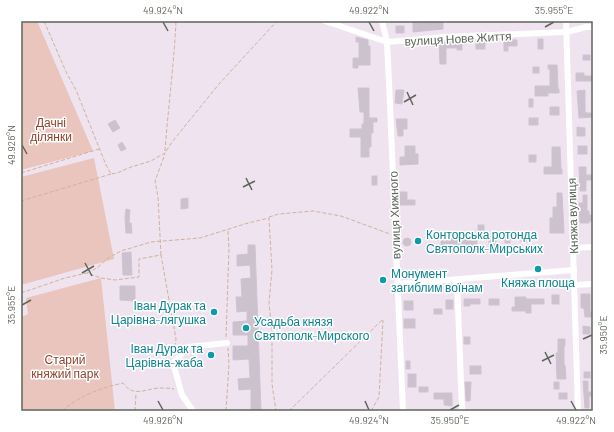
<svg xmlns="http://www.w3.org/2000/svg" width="614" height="432" viewBox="0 0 614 432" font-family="Barlow,sans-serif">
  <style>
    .green { fill: #eac5bd }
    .building { fill: #cbc2cd; stroke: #d2c1d5 }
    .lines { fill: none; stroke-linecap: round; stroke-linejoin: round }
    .path { stroke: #d0b298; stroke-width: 1; stroke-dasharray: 4 2; stroke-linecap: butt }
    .street { stroke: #fff; stroke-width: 6 }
    .ticks { fill: none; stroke: #5e665b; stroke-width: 1.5 }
    .culture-dot { fill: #0f9aa8; stroke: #fff; stroke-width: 1.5 }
    .labels { text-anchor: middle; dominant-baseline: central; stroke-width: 3; stroke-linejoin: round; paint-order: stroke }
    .street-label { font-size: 12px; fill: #5e665b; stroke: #fff }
    .park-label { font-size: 12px; fill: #91442f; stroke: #fff }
    .culture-label { font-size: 12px; fill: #0d838f; stroke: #fff; text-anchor: start }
    .neatline { fill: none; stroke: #5e665b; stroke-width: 1.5 }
    .ticks-label { font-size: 10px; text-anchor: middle; fill: #5e665b }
  </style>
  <rect width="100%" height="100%" fill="#efe3f0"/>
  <g class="green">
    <path d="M21,21H37L93,151L21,170Z"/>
    <path d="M94,158L114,259L21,285V177Z"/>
    <path d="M101,278L115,411H21V317L28,314L26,298Z"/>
  </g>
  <g class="building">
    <path d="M413,21H419V23L443,21V29L413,32Z"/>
    <rect x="396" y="26" width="8" height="7"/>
    <path d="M356,37L368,40V46H370V65H358V68H353V58H359V42H356Z"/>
    <path d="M504,39L517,40V46H508V51H504Z"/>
    <rect x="538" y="39" width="5" height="10"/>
    <path d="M445,42H450V43L462,44V50H457V48H446V64H440L439,43H445Z"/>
    <rect x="476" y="42" width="9" height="7"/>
    <rect x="583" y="55" width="7" height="5"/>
    <path d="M548,65H557L558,89H559V93H548V96H535V86H550V69H548Z"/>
    <rect x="533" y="67" width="6" height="6"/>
    <path d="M576,73H584V76H593V81H576Z"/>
    <path d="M358,88H369V118H377V122H373V133H371V147H369V157H361V137H350V129H362V124H364V112H360Z"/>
    <path d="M396,90H404L402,104L395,103Z"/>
    <path d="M585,90V111L586,113H593V117L579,118L577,91Z"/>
    <rect x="529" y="99" width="4" height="8"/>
    <rect x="550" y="107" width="9" height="8"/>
    <rect x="529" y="118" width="9" height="7"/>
    <path d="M396,119H407V129H403V136H398Z"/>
    <path d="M115,120L120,128L113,132L108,124Z"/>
    <path d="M577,127L585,128V136H577Z"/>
    <path d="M122,142L126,149L121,151L118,145Z"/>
    <path d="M405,146H415V154H418V164L400,165V157H405Z"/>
    <rect x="578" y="146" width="9" height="8"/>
    <path d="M552,147H560L561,169H562V174H544V167H552Z"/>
    <rect x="529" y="155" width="7" height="7"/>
    <path d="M579,167H586V175H593V180H586V191H580Z"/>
    <rect x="372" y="176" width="5" height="9"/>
    <path d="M399,192H407V200H415V205H399Z"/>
    <path d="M557,193H562L564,233H550V218H553V207H557Z"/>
    <path d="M583,195H587V211H589V215H593V221H589V223H580L579,203H583Z"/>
    <path d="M188,198V208L181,209V199Z"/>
    <path d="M126,209L130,210L129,223H131L132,233H126L125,217Z"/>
    <rect x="478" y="225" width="6" height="7"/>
    <rect x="520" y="233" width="7" height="8"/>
    <rect x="505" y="235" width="5" height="8"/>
    <rect x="489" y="237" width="7" height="9"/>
    <circle cx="407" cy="242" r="4"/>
    <path d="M441,238L472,239V238H477V246H465V247L441,246Z"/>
    <path d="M248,245H255L261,411H251V389L239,390L238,379L250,378L249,359L233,360V346H248V335H233V322L247,321V311L237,312L236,297H242L241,279L251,278L250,265L237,266V255L248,254Z"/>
    <path d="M131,252L132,275H123L122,253Z"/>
    <path d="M120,286H135V301L120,300Z"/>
    <path d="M581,294H590V312H593V317H585L584,308H581Z"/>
    <rect x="552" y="295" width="7" height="9"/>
    <path d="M515,297H526V299H544V304H531V313H526V311H512V307H515Z"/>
    <path d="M464,299H480V304H470V306H464Z"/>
    <rect x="489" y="299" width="10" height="6"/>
    <rect x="446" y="300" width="7" height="9"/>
    <rect x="404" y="301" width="9" height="9"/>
    <rect x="434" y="309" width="8" height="5"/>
    <rect x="404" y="319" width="11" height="9"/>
    <path d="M583,326L590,327V334H583Z"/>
    <rect x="464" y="337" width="6" height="7"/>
    <path d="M558,339H565V346H564V365H565L566,379H557L556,353H558Z"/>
    <rect x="406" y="361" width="4" height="8"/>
    <rect x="470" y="366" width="11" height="8"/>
    <rect x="584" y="372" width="6" height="6"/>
    <rect x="408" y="374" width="8" height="13"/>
    <path d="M583,381H588V392H591V396H589V408H585Z"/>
    <path d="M465,382H471L470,401H466Z"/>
    <rect x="554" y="382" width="5" height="7"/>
    <rect x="419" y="387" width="9" height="5"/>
    <path d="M434,393H452V406L444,405V399H434Z"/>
    <rect x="559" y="393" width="8" height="6"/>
  </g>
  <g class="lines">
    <g class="path">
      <path d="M44,21L67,74L76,90L106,165L111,174L117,173L131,167L151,161L165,153L172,142L219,84L277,21"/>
      <path d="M165,151C168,108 174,65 176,21"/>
      <path d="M21,173L99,149"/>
      <path d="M21,201L111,174"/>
      <path d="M269,217L279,214L313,211L341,216L390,234"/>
      <path d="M161,255L158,197L155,181L165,154"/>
      <path d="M87,273L97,268L108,258L121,251L151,242L200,238L248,223L269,218L272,270L269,303L272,332V384L276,411"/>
      <path d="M21,293L65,278L87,273L101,278L115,280L139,277V259L161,255L176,339L174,353"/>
      <path d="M226,337L229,249L228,231"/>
      <path d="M62,411C79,396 100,388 123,383C133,397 143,390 158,388C163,388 169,388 174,389"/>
      <path d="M135,411L136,394"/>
      <path d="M226,411L229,363L228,348"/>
      <path d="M289,411L383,319"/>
      <path d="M371,411L379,397L383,320"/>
    </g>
    <g class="street">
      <path d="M325,21L387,42L445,37L567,32L586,27H593"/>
      <path d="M382,21L387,42L389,82L403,411"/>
      <path d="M566,21L578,411"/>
      <path d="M573,248L593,247"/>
      <path d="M457,280L462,411"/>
      <path d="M397,284L574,270"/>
      <path d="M574,285L593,284"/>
      <path d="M193,411L182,395L173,363L188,347L227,343"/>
    </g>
  </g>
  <path class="ticks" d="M163,22L168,31M369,22L374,31M545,27L554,22M407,92L413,105M404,102L416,95M22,145L27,154M246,178L252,190M243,187L255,181M85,263L92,276M82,273L94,266M22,305L31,300M583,339L592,335M545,352L551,364M542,361L554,355M158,401L163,410M365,401L369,410M571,401L576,410M450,410L459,405"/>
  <g class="culture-dot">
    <circle cx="418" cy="241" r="4"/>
    <circle cx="538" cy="269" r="4"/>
    <circle cx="383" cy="280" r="4"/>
    <circle cx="214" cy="312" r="4"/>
    <circle cx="246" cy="328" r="4"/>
    <circle cx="211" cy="355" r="4"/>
  </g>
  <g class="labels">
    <g class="street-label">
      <text transform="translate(458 38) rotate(-3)">вулиця Нове Життя</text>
      <text transform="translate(394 215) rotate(-92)">вулиця Хижного</text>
      <text transform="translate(572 216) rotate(-92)">Княжа вулиця</text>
    </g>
    <g class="park-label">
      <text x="51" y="122">Дачні<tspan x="51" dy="14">ділянки</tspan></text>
      <text x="65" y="359">Старий<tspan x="65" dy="14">княжий парк</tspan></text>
    </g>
    <g class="culture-label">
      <text x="426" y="234">Конторська ротонда<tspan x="426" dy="14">Святополк-Мирських</tspan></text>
      <text x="391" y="273">Монумент<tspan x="391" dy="14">загиблим воїнам</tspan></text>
      <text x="538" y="282" text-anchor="middle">Княжа площа</text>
      <text x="206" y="305" text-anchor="end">Іван Дурак та<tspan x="206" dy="14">Царівна-лягушка</tspan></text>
      <text x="254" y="321">Усадьба князя<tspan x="254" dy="14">Святополк-Мирского</tspan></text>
      <text x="203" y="348" text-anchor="end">Іван Дурак та<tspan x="203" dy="14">Царівна-жаба</tspan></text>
    </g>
  </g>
  <rect width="614" height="432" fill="none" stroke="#ffffff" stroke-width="44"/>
  <rect x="22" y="22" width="570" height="388" class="neatline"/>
  <g class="ticks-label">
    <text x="163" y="14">49.924°N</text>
    <text x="369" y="14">49.922°N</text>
    <text x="554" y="14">35.955°E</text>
    <text transform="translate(11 145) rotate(-90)" y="4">49.926°N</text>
    <text transform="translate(11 305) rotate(-90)" y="4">35.955°E</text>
    <text transform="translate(603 335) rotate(-90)" y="4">35.950°E</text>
    <text x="163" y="424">49.926°N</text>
    <text x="369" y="424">49.924°N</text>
    <text x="450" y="424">35.950°E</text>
    <text x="576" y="424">49.922°N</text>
  </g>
</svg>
